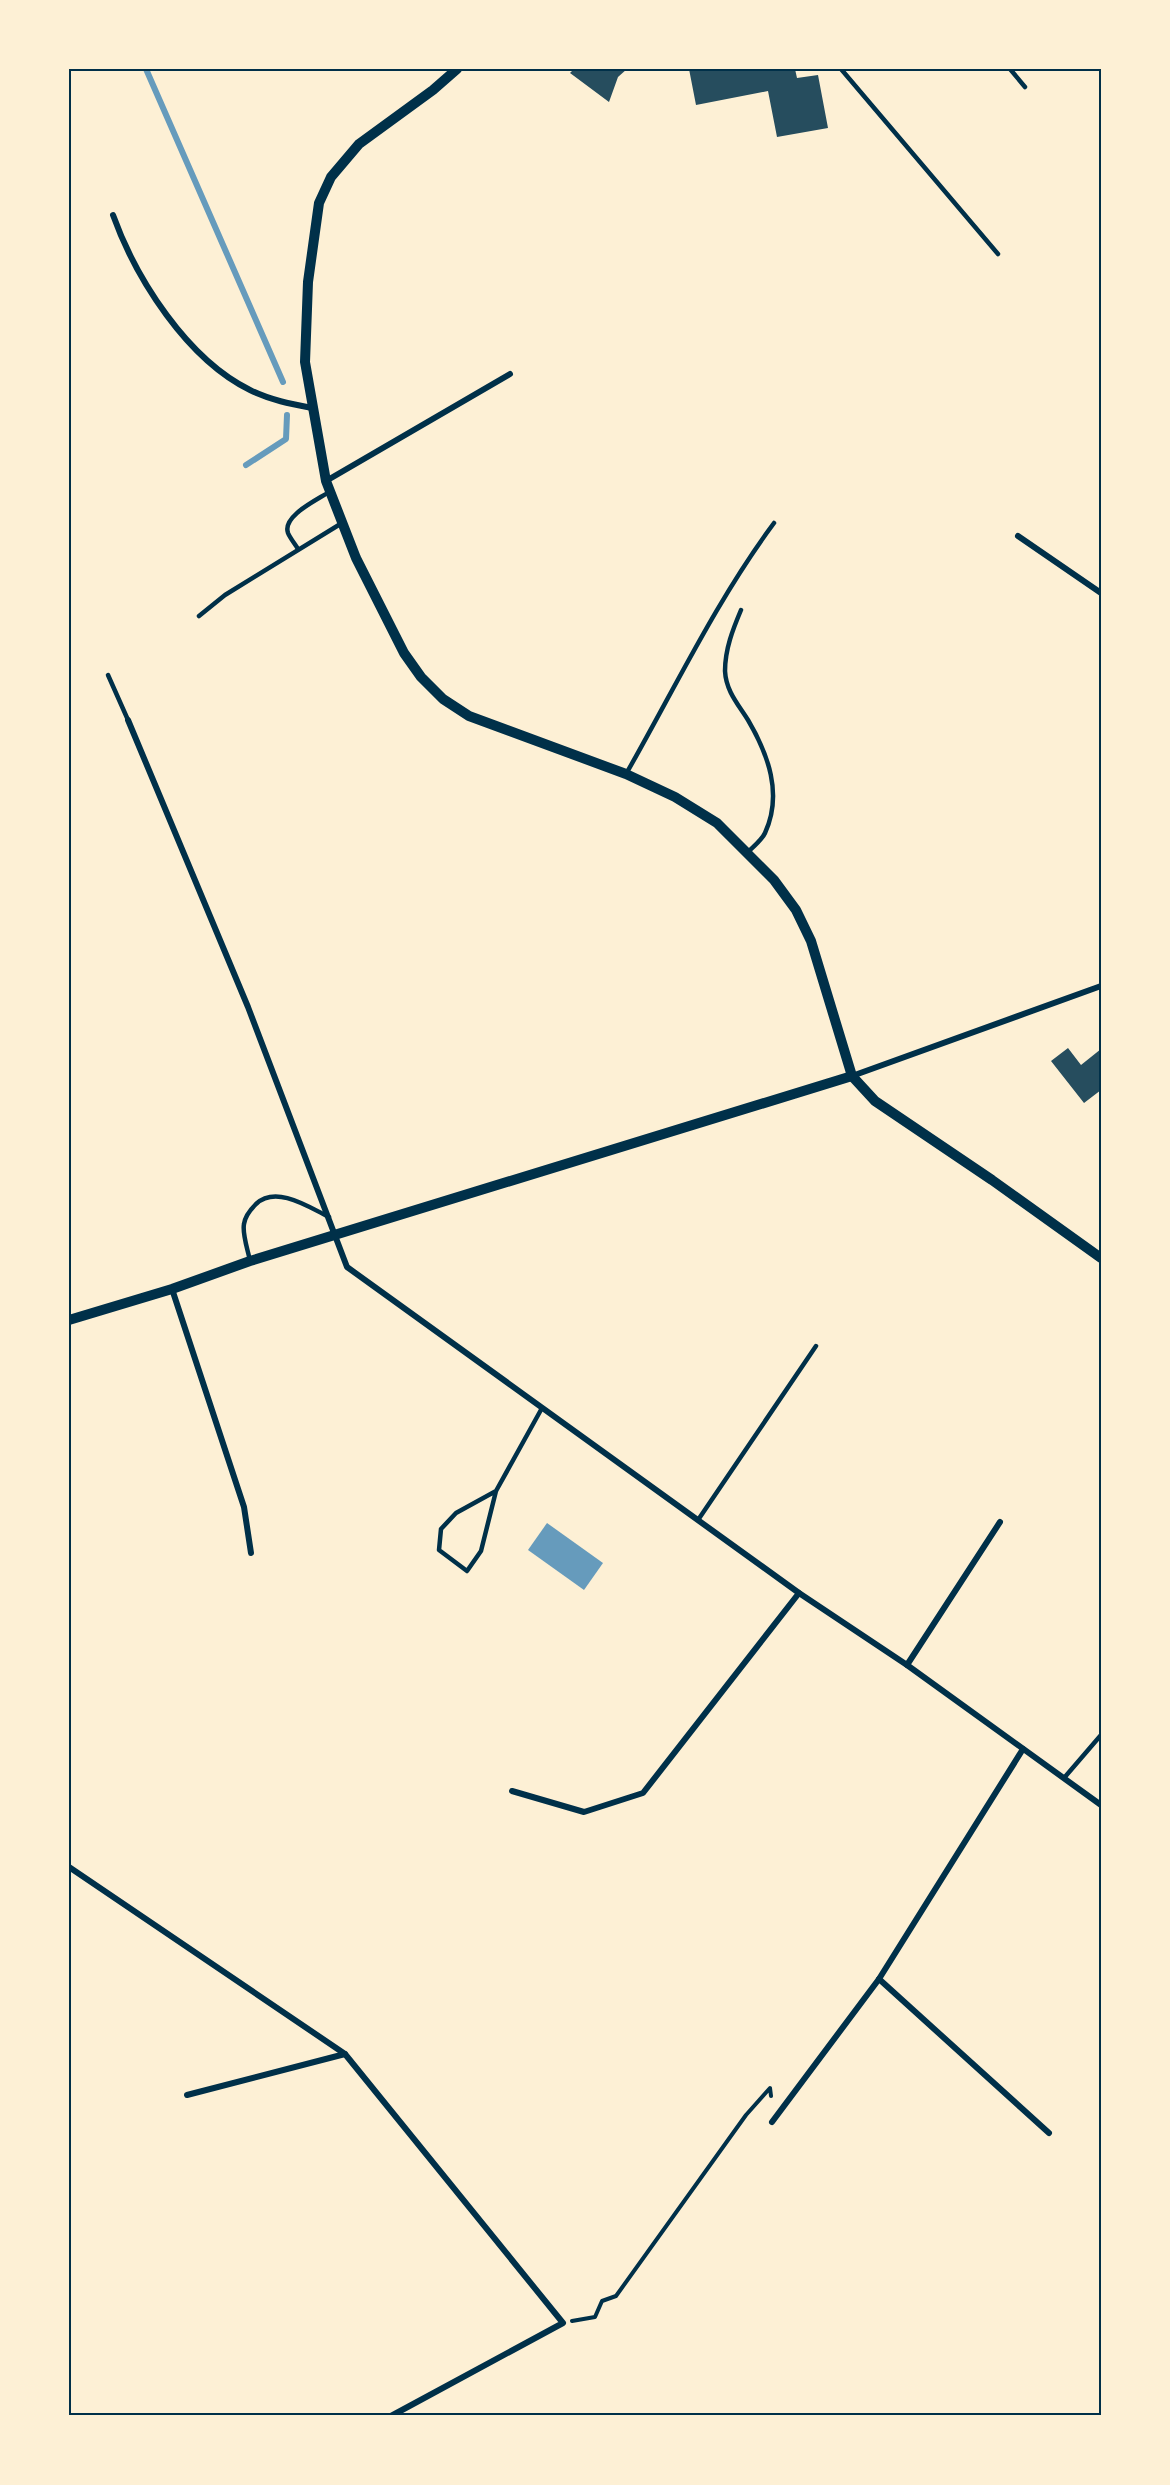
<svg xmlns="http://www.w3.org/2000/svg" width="1170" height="2485" viewBox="0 0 1170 2485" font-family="'Space Grotesk',sans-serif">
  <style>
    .water { fill: #669bbc }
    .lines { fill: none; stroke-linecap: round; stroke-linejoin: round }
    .stream { stroke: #669bbc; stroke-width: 6 }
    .building { fill: #264d5e }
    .path { stroke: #003049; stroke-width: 4 }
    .service { stroke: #003049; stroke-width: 4.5 }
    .minor { stroke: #003049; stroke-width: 6 }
    .tertiary { stroke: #003049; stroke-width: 10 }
    .neatline { fill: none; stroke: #003049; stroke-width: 2 }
  </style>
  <rect width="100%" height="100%" fill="#fdf0d5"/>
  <path class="water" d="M547,1523L603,1563L584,1590L528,1550Z"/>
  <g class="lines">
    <g class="stream">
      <path d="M146,69L283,382"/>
      <path d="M246,465L286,439L287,415"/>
    </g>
  </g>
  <g class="building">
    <path d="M574,69H627L618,77L609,102L570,73Z"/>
    <path d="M689,69H795L797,78L818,75L828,128L777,137L768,91L696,105Z"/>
    <path d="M1068,1048L1081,1065L1101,1049V1090L1084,1103L1051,1061Z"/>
  </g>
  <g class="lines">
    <path class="path" d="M572,2321L595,2317L602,2301L616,2296L746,2115L770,2088L771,2096"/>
    <g class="service">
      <path d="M841,69L998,254"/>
      <path d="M1010,69L1025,87"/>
      <path d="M298,549C295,544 290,538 288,533C282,516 317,500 329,492"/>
      <path d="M741,610C733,629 725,649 725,671C726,691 738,704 748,720C768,754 783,794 765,833C762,840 753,847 747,853"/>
      <path d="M199,616L225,595L342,523"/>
      <path d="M108,675L128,720"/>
      <path d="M626,774C674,690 716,601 774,523"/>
      <path d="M250,1261C248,1250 242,1234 244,1224C245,1216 250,1210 256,1204C276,1185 309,1207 329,1217"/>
      <path d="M496,1491L456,1513L441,1529L439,1550L467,1571L481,1551L496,1491L542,1408"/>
      <path d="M698,1520L816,1346"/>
      <path d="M1064,1778L1101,1735"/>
    </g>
    <g class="minor">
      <path d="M113,215C136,279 187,359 250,390C270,400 291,404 312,408"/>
      <path d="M326,481L510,374"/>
      <path d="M1018,536L1101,593"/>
      <path d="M128,720L248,1007L347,1267L799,1593L907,1665L1101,1805"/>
      <path d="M852,1076L1101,986"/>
      <path d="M172,1289L244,1507L251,1553"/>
      <path d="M907,1665L1000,1522"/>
      <path d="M512,1791L584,1812L643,1793L799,1593"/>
      <path d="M69,1867L345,2054L563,2323L391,2416"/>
      <path d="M879,1979L1049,2133"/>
      <path d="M187,2095L345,2054"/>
      <path d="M772,2122L879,1979L1023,1749"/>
    </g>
    <g class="tertiary">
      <path d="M457,69L433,90L359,144L331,177L319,203L308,282L305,362L326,481L356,558L404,653L421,677L443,699L469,716L626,774L675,797L717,823L774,880L796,910L811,941L852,1076L875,1101L992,1180L1101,1258"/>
      <path d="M69,1320L172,1289L250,1261L852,1076"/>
    </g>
  </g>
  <rect width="1170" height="2485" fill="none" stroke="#fdf0d5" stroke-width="141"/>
  <rect x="70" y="70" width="1030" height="2344" class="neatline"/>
</svg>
